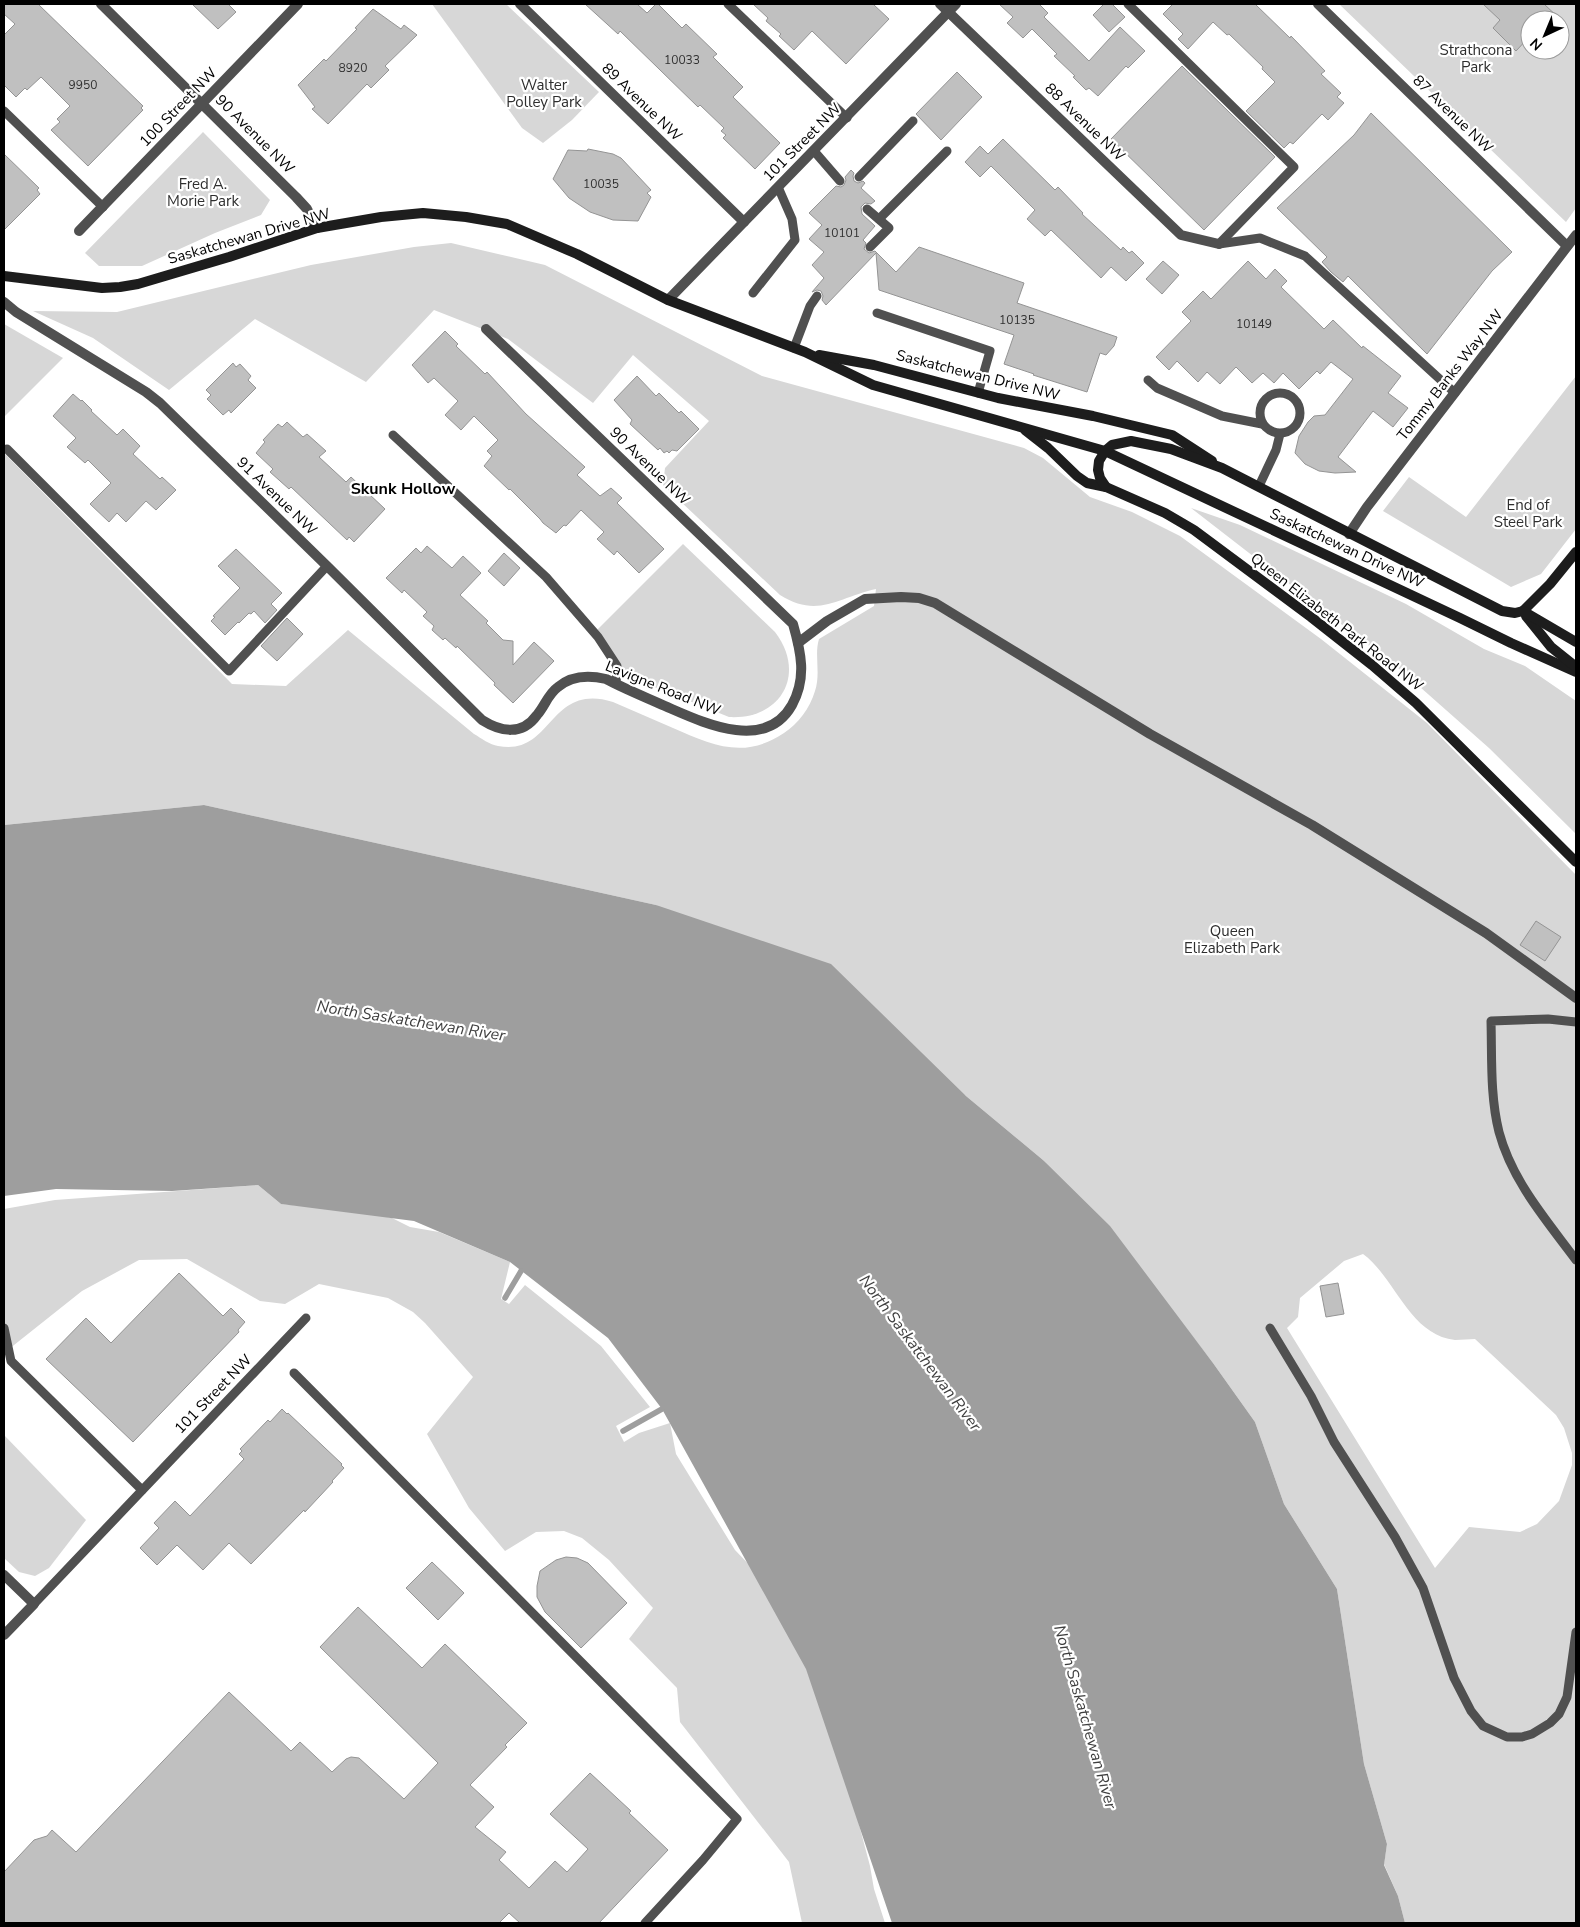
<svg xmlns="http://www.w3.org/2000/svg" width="1580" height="1927" viewBox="0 0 1580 1927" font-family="'Nunito Sans',sans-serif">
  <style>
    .green { fill: #d7d7d7; fill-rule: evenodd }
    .water { fill: #9e9e9e }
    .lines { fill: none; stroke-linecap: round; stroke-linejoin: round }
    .stream { stroke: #9e9e9e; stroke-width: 5.5 }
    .building { fill: #c0c0c0; stroke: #949494 }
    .lane { stroke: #505050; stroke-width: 9 }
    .street { stroke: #505050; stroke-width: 10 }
    .secondary { stroke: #1d1d1d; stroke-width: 10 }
    .labels { text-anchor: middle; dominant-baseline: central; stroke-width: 4.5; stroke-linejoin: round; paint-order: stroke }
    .number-label { font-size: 12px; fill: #303030 }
    .park-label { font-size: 15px; fill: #2e2e2e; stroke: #fff }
    .street-label { font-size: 15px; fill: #000; stroke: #fff }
    .neighbourhood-label { font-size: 16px; font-weight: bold; fill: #000; stroke: #fff }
    .water-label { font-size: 16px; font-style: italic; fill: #3f3f3f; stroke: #fff }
  </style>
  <rect width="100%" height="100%" fill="#fff"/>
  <g class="green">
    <path d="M432,4H506L599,92L572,120L543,143L522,128Z"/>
    <path d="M1339,4H1576V208L1566,222ZM1530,20H1560V50H1530Z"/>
    <path d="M203,132L270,200L261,215L215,233L142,266H99L85,253Z"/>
    <path d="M451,243L545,265L762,376L1024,448L1043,458L1090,497L1132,512L1180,536L1321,639L1427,723L1576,875V1923H1405L1398,1896L1384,1864L1387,1844L1364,1764L1337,1589L1284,1504L1255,1422L1213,1363L1176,1315L1043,1160L966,1096L656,905L204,805L4,825V453L232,684L286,686L348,630L474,734C481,738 490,745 498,746C553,757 548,682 613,702C633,711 653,719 673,728C712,745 744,760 784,733C798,724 810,708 815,691C821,673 814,655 819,639L874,606L876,589C839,597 818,619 780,595L663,485L665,468L709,421L633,355L593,403L508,339L434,310L366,382L255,319L169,390L93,338L33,311L117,312L311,265L414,247ZM1363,1254C1395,1277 1409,1335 1455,1340C1462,1340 1469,1339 1475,1339L1556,1415L1564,1428L1572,1453V1465L1559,1501L1537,1524L1520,1532L1469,1527L1435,1568L1287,1328L1298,1317L1300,1298L1344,1261Z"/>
    <path d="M4,324L63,358L4,417Z"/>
    <path d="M1576,376V529L1541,574L1511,587L1383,511L1409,477L1466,517Z"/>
    <path d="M1191,508L1240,525L1406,604L1484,649L1525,666L1576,701V834L1489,748L1403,672Z"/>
    <path d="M683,544L775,632C807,674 781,720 729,717L632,678L592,635Z"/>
    <path d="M258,1185L281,1204L358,1211L392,1218L410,1227L439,1232L510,1262L501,1299L509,1304L525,1285L601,1346L650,1407L616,1426L624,1442L639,1433L670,1423L676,1454L735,1550L759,1575L799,1647L853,1802L870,1866L874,1889L885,1923H802L789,1862L680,1722L677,1688L629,1639L653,1608L609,1560L582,1538L564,1531L536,1532L505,1551L469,1508L427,1434L473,1377L425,1323L413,1312L388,1298L319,1284L285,1304L260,1301L187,1259L139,1260L82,1291L4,1353V1209L55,1200Z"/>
    <path d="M4,1435L86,1520L49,1568L35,1576L19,1572L4,1558Z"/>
  </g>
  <path class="water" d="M204,805L656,905L831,964L966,1096L1043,1160L1110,1226L1213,1363L1255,1422L1284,1504L1337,1589L1364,1764L1387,1844L1384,1865L1398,1896L1405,1923H892L806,1669L662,1409L608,1338L510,1262L414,1221L281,1204L258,1185L172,1191L56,1189L4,1196V825Z"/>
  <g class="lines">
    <g class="stream">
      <path d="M505,1298L521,1271"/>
      <path d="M623,1431L662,1409"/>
    </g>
  </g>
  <g class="building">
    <path d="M4,4H38L143,106L141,108L143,110L88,166L51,130L60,122L57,119L70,106L41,77L27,90L25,88L16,97L4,85V35L15,24L4,14Z"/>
    <path d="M192,4H228L236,12L218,29Z"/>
    <path d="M585,4H637L647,13L656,4H658L682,28L686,24L717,54L713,57L743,87L733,97L780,143L755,169L723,138L726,135L721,131L724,128L700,105L698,107L620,31L618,34Z"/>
    <path d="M753,4H873L889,19L846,64L812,31L794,50L779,36L781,34L766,21L768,18Z"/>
    <path d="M999,4H1039L1048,13L1044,17L1089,61L1120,27L1145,51L1128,68L1126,66L1098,96L1089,88L1086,90L1073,77L1075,76L1054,56L1057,54L1032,29L1023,38L1007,23L1013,17Z"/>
    <path d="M1104,4H1112L1125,17L1109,32L1093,15Z"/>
    <path d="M1173,4H1255L1290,38L1291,36L1325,71L1321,74L1341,93L1337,97L1344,103L1328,120L1322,114L1293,144L1290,142L1284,148L1246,111L1275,82L1262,69L1263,67L1229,34L1227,35L1213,22L1188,49L1178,39L1183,34L1163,14Z"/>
    <path d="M1483,4H1544L1561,20H1530V36L1516,51L1493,28L1500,20Z"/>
    <path d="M373,9L401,29L404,25L417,35L385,66L389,70L371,88L367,84L328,124L312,109L315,107L298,85L324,59L326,61L357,29L355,28Z"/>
    <path d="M1182,66L1275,157L1204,230L1111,139Z"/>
    <path d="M957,72L982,97L941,140L916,114Z"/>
    <path d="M1371,113L1512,252L1492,271L1427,354L1348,276L1343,282L1331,272L1322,262L1327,257L1277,208L1354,135Z"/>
    <path d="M1003,139L1055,190L1058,187L1083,213L1082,214L1121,250L1123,247L1129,253L1132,251L1144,263L1126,281L1111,267L1101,278L1051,230L1045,236L1027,219L1035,210L991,166L980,177L965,162L980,146L988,154Z"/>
    <path d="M588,149L613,154L621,158L651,190L647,193L651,197L638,221L613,220L590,212L569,198L553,179L568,150L587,151Z"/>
    <path d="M4,154L39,188L37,190L40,194L4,230Z"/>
    <path d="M851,170L854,173L853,176L854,181L858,183L863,181L865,183L861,188L875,201L871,204L865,203L861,207L862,214L875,226L863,240L866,243L864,249L869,253L875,251L896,272L919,247L1024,283L1017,303L1117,337L1114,346L1106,355L1100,353L1087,392L1033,375L1034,374L1004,364L1014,335L879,290L876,253L826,305L822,300L823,296L821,291L817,290L812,292L824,278L812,265L824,252L809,239L822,225L809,213L836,186L841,187L844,185L846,180L845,177Z"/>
    <path d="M1163,261L1179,275L1162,294L1146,279Z"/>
    <path d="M1248,261L1266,279L1275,269L1287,281L1281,287L1324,329L1333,320L1362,348L1363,346L1401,376L1388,393L1408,408L1393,427L1373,411L1338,457L1356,472L1335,473L1319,471L1305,464L1295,453L1299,436L1308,422L1314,416L1325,415L1353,379L1331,362L1320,374L1317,371L1299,389L1283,373L1274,383L1263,373L1252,383L1236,367L1220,384L1207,372L1198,382L1177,361L1169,370L1156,357L1191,321L1182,312L1203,291L1211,299Z"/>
    <path d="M445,331L458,344L456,346L485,374L487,372L526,414L585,467L577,475L600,496L611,488L622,498L617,503L664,549L639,573L617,551L614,555L597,539L604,532L581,510L566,526L564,525L556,533L543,523L540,519L510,489L509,490L484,466L492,456L487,451L498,440L474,416L461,430L445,415L458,401L434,378L428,383L412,365Z"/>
    <path d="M233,363L236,367L240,364L251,376L248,380L256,388L231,413L229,410L223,415L207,399L211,395L206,390Z"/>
    <path d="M637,376L656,396L659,393L679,413L681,411L699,429L677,451L672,450L669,453L667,451L664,453L660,448L658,450L630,424L632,420L614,400Z"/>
    <path d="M73,394L81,401L82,400L92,410L91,411L117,435L123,429L140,446L133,454L160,479L162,477L176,490L156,510L146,501L126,522L117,513L109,522L90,504L111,483L88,460L85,463L67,447L76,438L53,416Z"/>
    <path d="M287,422L303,437L307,434L326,451L319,457L346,482L351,477L385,509L354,542L349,537L347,540L291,487L289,489L270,472L273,469L256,453L265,442L263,440L278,424L282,427Z"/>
    <path d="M427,546L452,568L463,556L481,573L460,595L488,621L486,623L503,640L513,641V665L534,642L554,661L513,703L494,685L495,683L457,646L456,648L445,638L443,640L432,630L434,626L423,616L427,612L404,590L402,593L386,578L416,548L421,553Z"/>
    <path d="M236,549L282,593L271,604L277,610L265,623L254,611L251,614L249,613L239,623L238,622L225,635L211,621L215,617L213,616L240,588L218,566Z"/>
    <path d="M504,553L520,568L504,586L488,571Z"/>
    <path d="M287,618L303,634L277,661L261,646Z"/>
    <path d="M1536,921L1561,937L1545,961L1520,945Z"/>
    <path d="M179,1273L223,1316L231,1308L245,1322L238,1330L239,1332L133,1442L46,1359L86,1318L111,1343Z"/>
    <path d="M1338,1283L1344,1314L1326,1317L1320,1286Z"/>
    <path d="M282,1409L287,1414L288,1413L342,1464L341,1465L344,1468L332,1481L333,1482L305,1512L304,1510L251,1564L229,1543L203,1570L177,1545L157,1565L140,1548L159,1528L154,1523L175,1501L190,1516L244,1459L239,1454L242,1451L240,1449L268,1420L270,1422Z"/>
    <path d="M566,1557L577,1558L588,1563L627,1603L581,1648L545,1612L537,1597V1586L540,1571L556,1560Z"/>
    <path d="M432,1562L464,1593L438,1620L406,1588Z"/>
    <path d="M358,1607L422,1668L445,1644L527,1723L505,1745L507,1747L470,1785L494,1807L475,1827L506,1852L499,1860L529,1888L555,1861L567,1872L588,1849L550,1814L590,1773L631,1811L629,1813L668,1850L599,1923H520L509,1913L499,1923H4V1872L34,1840L47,1836L52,1830L76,1852L229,1692L291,1751L300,1742L332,1772L346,1759L351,1757L359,1758L404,1799L438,1763L320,1647Z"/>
  </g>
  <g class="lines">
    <g class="lane">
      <path d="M728,4L847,118"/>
      <path d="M1128,4L1294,167L1219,244"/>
      <path d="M4,111L103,207"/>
      <path d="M814,151L840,181"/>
      <path d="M859,177L913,121"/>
      <path d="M867,209L889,228L870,247"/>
      <path d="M879,219L947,151"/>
      <path d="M1219,244L1260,238L1305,256L1455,393"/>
      <path d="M753,293L795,240L792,219L778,187"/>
      <path d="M877,313L990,351L978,393"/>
      <path d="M794,348L810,306L817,296"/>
      <path d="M1148,380L1157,388L1222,416L1262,424"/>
      <circle cx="1280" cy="413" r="20"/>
      <path d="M393,435L546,577L598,637L617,666L616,684"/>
      <path d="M7,449L229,671L327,566"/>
      <path d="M1259,486L1276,450L1280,434"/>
      <path d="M1576,1022L1548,1019L1491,1021C1492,1058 1490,1096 1499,1132C1512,1181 1547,1221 1576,1260"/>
      <path d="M4,1328L11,1361L142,1490"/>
      <path d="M1270,1328L1311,1396L1334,1442L1395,1537L1423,1588L1454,1678L1471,1711L1483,1726L1507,1737H1522L1532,1734L1550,1723L1559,1714L1567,1697L1576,1632"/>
      <path d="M294,1373L737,1819L703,1860L645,1923"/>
      <path d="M34,1604L306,1318"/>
    </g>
    <g class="street">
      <path d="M101,4L296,197L307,209L317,228"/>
      <path d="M520,4L744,222"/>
      <path d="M940,4L1181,235L1219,244"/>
      <path d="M1318,4L1567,246"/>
      <path d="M79,231L298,4"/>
      <path d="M668,300L956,4"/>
      <path d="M4,302L16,312L146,392L160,403L327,566L482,720C501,732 522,736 537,715C545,706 548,694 558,687C572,675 589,675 606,679C625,689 645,697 665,706C702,722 765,753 792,705C807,678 801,652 793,624L486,329"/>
      <path d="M1349,534L1367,507L1576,235"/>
      <path d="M798,643L827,621L865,599L901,597L919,598L935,603L1150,734L1312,825L1486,933L1576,998"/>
      <path d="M4,1575L34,1604L4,1635"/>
    </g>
    <g class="secondary">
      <path d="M4,276L102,288L120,287L138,284L229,257L317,228L381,217L423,213L466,217L507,224L577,254L668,300L805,352L873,385L1105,451L1460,618L1511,643L1576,672"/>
      <path d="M819,355L874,365L998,398L1093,416L1172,435L1212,461"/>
      <path d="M1025,430L1048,448L1077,476L1087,483L1106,487"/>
      <path d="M1523,611L1550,584L1576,552"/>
      <path d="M1526,616L1551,647L1576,667"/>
      <path d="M1576,642L1523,611L1515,613L1502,611L1222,468L1171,449L1131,441L1112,445L1105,451L1099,461L1098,470L1100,478L1106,487L1165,513L1194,530L1311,617L1372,665L1416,703L1576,862"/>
    </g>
  </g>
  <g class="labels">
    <g class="number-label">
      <text x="682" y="60">10033</text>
      <text x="353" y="68">8920</text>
      <text x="83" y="85">9950</text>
      <text x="601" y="184">10035</text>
      <text x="842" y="233">10101</text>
      <text x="1017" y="320">10135</text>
      <text x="1254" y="324">10149</text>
    </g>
    <g class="park-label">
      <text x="1476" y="50">Strathcona<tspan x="1476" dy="17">Park</tspan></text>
      <text x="544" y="85">Walter<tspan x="544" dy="17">Polley Park</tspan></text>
      <text x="203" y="184">Fred A.<tspan x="203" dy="17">Morie Park</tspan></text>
      <text x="1528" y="505">End of<tspan x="1528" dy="17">Steel Park</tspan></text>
      <text x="1232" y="931">Queen<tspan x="1232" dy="17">Elizabeth Park</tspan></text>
    </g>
    <g class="street-label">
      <text transform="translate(642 102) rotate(44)">89 Avenue NW</text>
      <text transform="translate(178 107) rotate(-46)">100 Street NW</text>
      <text transform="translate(1453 114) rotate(44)">87 Avenue NW</text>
      <text transform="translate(1085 122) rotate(44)">88 Avenue NW</text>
      <text transform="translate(255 134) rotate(45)">90 Avenue NW</text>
      <text transform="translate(802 142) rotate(-45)">101 Street NW</text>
      <text transform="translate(249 236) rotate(-16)">Saskatchewan Drive NW</text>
      <text transform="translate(978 375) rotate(14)">Saskatchewan Drive NW</text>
      <text transform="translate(1450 375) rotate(-52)">Tommy Banks Way NW</text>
      <text transform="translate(650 466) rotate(44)">90 Avenue NW</text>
      <text transform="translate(277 496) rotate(44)">91 Avenue NW</text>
      <text transform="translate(1347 548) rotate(25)">Saskatchewan Drive NW</text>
      <text transform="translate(1337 622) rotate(38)">Queen Elizabeth Park Road NW</text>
      <text transform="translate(663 688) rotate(22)">Lavigne Road NW</text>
      <text transform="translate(213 1394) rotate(-46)">101 Street NW</text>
    </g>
    <g class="neighbourhood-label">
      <text x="403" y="489">Skunk Hollow</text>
    </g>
    <g class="water-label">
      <text transform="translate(411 1021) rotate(9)">North Saskatchewan River</text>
      <text transform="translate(920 1353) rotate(53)">North Saskatchewan River</text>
      <text transform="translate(1085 1717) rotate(74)">North Saskatchewan River</text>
    </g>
  </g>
  <rect width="1580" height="1927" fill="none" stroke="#000000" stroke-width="10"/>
  <g transform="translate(1545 35) rotate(224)"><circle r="24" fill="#ffffff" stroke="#999999"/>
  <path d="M0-4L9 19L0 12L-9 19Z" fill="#000000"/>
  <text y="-8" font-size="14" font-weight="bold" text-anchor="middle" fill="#000000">N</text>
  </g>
</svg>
